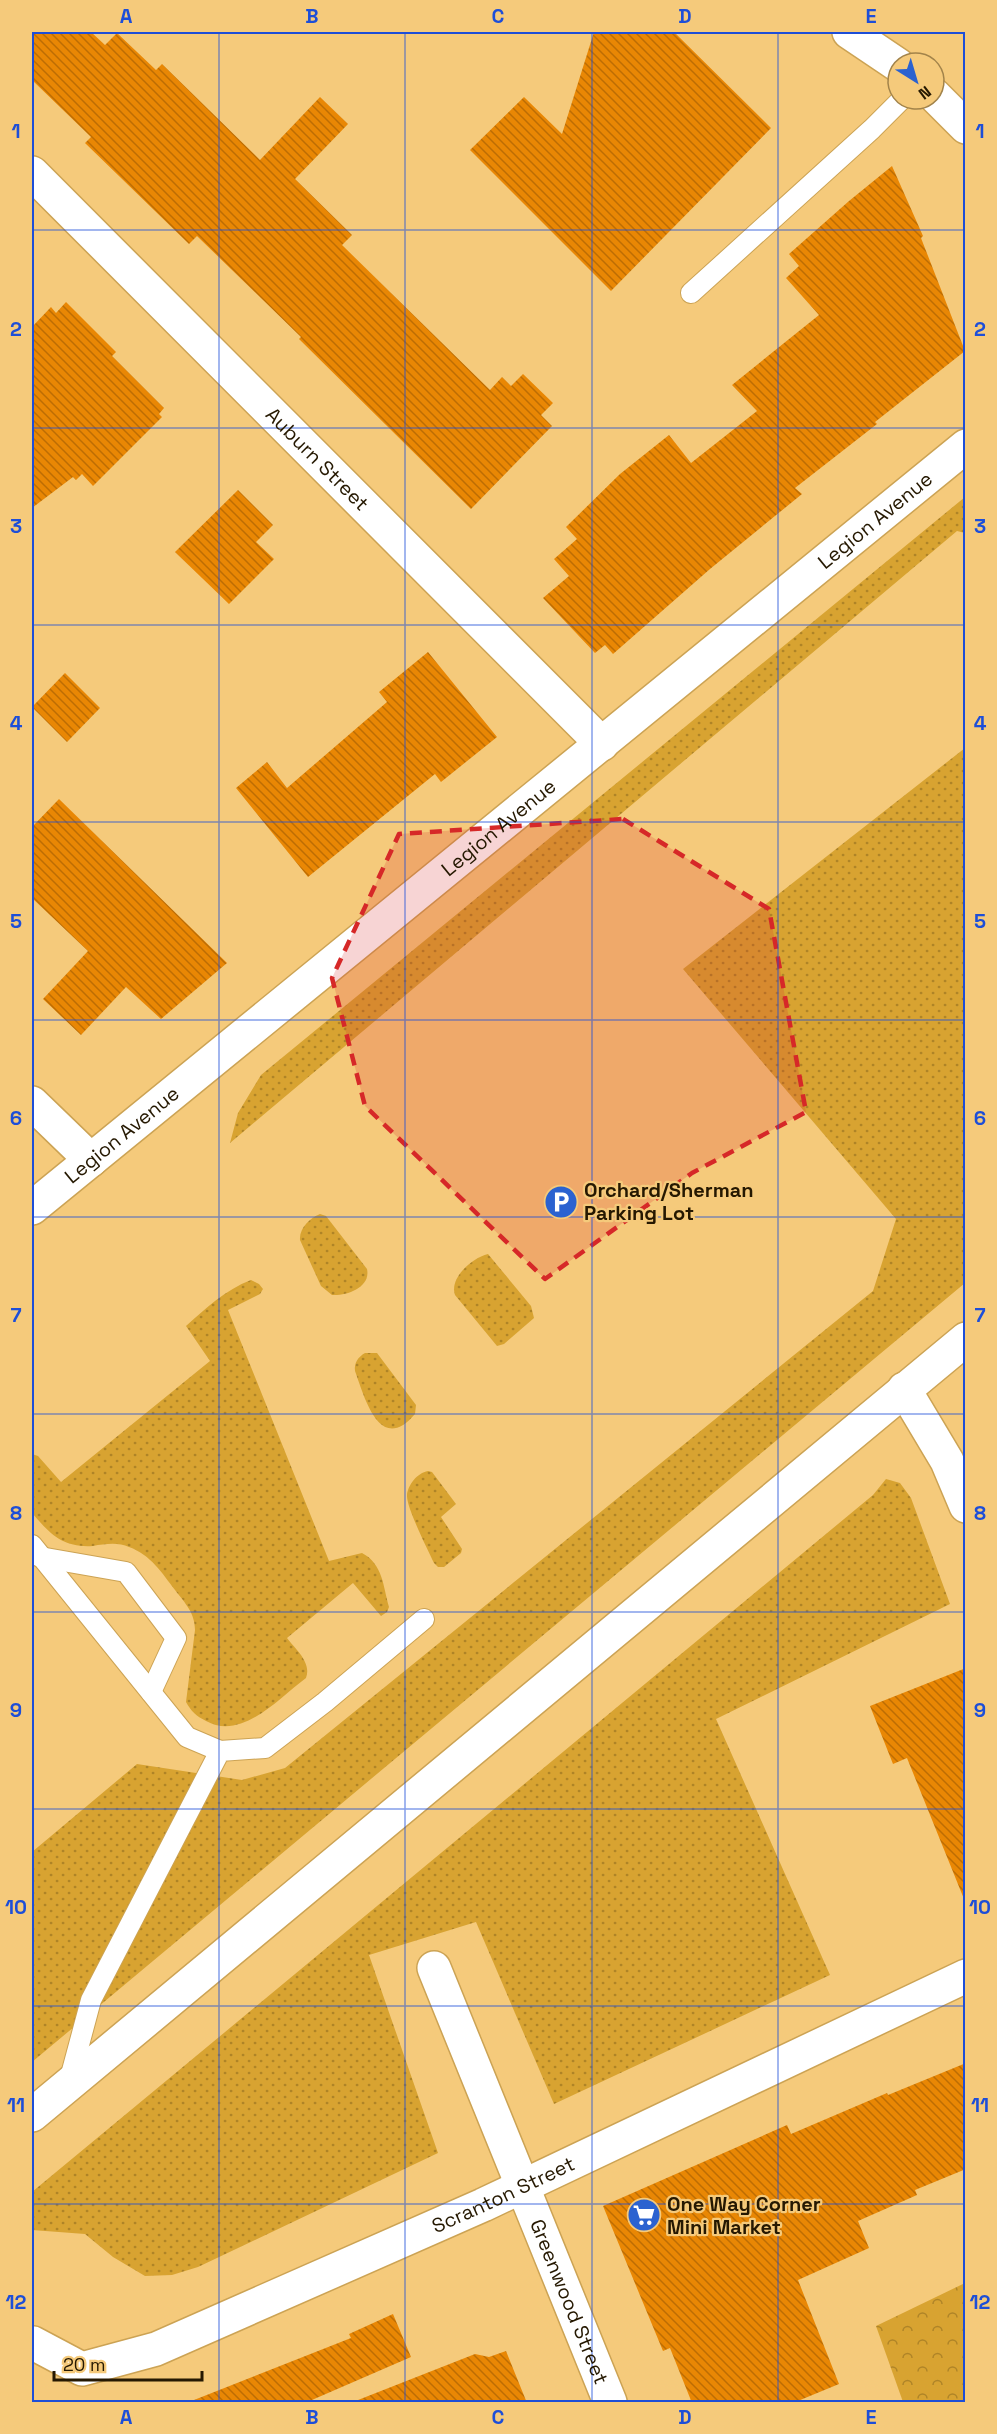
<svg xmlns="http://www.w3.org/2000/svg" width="997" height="2434" viewBox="0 0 997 2434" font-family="'Space Grotesk',sans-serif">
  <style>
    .grass { fill: url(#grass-dots) }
    .forest { fill: url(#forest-crowns) }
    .building { fill: url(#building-back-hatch) }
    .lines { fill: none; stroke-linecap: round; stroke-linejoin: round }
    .service-casing { stroke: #cca354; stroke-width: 22 }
    .minor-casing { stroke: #cca354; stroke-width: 36 }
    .secondary-casing { stroke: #cca354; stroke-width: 36 }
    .trunk-casing { stroke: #cca354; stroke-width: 36 }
    .service { stroke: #fff; stroke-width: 20 }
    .minor { stroke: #fff; stroke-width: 33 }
    .secondary { stroke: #fff; stroke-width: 33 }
    .trunk { stroke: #fff; stroke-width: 33 }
    .marked { fill: #d62828; fill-opacity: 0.2; stroke: #d62828; stroke-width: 4.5; stroke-dasharray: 12 8; stroke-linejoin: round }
    .grid { fill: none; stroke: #1d4ed8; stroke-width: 1.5; stroke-opacity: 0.55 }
    .labels { text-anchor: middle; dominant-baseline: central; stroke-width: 4.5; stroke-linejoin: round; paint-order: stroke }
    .street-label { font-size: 20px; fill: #251801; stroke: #f5ca7b }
    .poi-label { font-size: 20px; font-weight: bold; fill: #251801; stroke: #f5ca7b; text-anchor: start }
    .neatline { fill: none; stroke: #1d4ed8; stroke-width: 2 }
    .grid-label { font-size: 20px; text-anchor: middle; font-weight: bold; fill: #1d4ed8 }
  </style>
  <defs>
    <pattern id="grass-dots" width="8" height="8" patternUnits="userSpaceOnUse" patternTransform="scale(1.5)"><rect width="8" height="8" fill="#d8a331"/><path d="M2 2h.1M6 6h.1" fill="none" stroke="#af8427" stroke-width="1.8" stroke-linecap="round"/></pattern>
    <pattern id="forest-crowns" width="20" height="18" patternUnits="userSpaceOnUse" patternTransform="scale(1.5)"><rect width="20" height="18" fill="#d8a331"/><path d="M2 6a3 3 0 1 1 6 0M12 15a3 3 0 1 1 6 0" fill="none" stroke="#af8427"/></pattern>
    <pattern id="building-back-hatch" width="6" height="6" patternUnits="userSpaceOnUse" patternTransform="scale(1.5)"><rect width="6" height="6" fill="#e98704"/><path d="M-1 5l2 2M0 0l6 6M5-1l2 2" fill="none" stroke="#bd6d03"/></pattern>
  </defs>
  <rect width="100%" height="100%" fill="#f5ca7b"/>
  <g class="grass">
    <path d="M965,497V533L957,531L230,1143L238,1113L261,1075Z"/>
    <path d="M965,748V1283L32,2062V1852L137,1764L242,1780L285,1768L873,1291L896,1219L683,969Z"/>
    <path d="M320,1214L326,1216L367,1269C371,1287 347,1296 332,1295L321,1286L300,1240C299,1228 310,1218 320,1214Z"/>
    <path d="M488,1254L531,1306L534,1318L504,1344L497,1346L455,1295C449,1278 472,1258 488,1254Z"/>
    <path d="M251,1280L259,1284L263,1289L260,1294L228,1310L329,1561L362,1553C383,1564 383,1586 389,1607L387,1612L381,1616L353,1583L287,1638C295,1649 312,1662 306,1678C279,1698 242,1741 206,1721C196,1716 191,1711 186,1702L195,1630C195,1613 185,1603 175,1590C162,1573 151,1555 129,1547C118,1542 105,1544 93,1546C63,1548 50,1534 32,1513V1454L38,1456L61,1482L210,1361L186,1326C206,1308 225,1290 251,1280Z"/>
    <path d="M365,1353H377L416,1405L415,1414C380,1455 365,1399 355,1371C354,1363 358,1357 365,1353Z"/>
    <path d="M428,1471L432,1472L456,1504L441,1517L462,1549L461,1553L444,1567H438L434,1563C428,1550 406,1507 407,1495C408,1485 417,1473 428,1471Z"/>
    <path d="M886,1479L900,1483L911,1498L950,1604L716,1719L830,1975L554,2104L476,1922L369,1955L438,2153L198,2267L172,2275L145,2276L113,2257L85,2234L32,2230V2192L873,1495Z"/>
  </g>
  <path class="forest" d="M965,2283V2402H903L876,2326Z"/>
  <g class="building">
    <path d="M32,32H91L105,45L117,33L156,70L162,64L260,160L320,97L348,124L295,179L352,235L342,245L490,390L502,377L511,386L523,374L553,403L541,415L552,426L471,509L299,339L301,337L197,236L189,244L85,143L91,137L32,80Z"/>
    <path d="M594,32H674L771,128L611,291L470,150L524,97L562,134Z"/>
    <path d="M892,166L923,236L921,238L965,351L875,422L877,424L795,488L802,494L710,569L613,654L605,645L595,653L543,598L569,576L554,559L577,539L566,527L620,474L669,435L691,463L757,411L732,385L819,315L786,278L799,266L789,254L849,201Z"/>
    <path d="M66,302L116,352L112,356L164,408L159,414L162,417L93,486L82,474L76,480L73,477L32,508V327L51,307L56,313Z"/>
    <path d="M238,490L273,525L256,542L274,559L229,604L175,552Z"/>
    <path d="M428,652L497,737L441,782L435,774L308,877L236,788L267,762L287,788L387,702L379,692Z"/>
    <path d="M65,673L100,708L67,742L32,707Z"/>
    <path d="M59,799L227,963L161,1019L126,987L81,1035L43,999L88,951L32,898V827Z"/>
    <path d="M966,1668V1899H964L907,1758L893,1764L870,1706Z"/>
    <path d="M966,2063V2169L915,2190L917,2195L858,2221L869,2248L798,2280L839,2384L793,2403H692L670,2348L663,2351L603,2206L787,2125L791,2134L887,2093L888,2095Z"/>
    <path d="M393,2314L411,2357L305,2403H195L194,2400L351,2338L349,2334Z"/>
    <path d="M506,2351L527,2403H358V2400L475,2354L489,2357Z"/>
  </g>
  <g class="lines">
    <defs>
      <g id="service">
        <path d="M691,293L872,129L902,99"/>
        <path d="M32,1545L187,1737L220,1751"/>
        <path d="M40,1557L126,1572L176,1638L151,1692"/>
        <path d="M69,2082L91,2000L220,1751L265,1748L325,1702L424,1619"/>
      </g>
      <g id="minor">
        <path id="s1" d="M32,173L602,744"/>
        <path d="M32,1103L91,1160"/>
        <path d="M904,1389L947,1461L966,1506"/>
        <path id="s2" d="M434,1968L610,2402"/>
        <path id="s3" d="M33,2343L82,2369L156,2349L483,2205L966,1976"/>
      </g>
      <g id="secondary">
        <path d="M849,32L898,65"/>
        <path d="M934,95L966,127"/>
      </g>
      <g id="trunk">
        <path id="s4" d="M32,1208L966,446"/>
        <path d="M32,2115L966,1339"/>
      </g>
    </defs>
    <use href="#service" class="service-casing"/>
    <use href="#minor" class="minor-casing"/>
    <use href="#secondary" class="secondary-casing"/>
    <use href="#trunk" class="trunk-casing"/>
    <use href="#service" class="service"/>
    <use href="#minor" class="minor"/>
    <use href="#secondary" class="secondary"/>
    <use href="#trunk" class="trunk"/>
  </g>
  <path class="marked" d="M623,819L769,909L806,1112L692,1173L545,1279L365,1106L332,978L399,834Z"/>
  <path class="grid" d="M219,32V2402M405,32V2402M592,32V2402M778,32V2402M32,230H966M32,428H966M32,625H966M32,822H966M32,1020H966M32,1217H966M32,1414H966M32,1612H966M32,1809H966M32,2006H966M32,2204H966"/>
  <defs>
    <symbol id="parking-disc" viewBox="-11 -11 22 22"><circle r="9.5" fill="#2b62d0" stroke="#f5ca7b"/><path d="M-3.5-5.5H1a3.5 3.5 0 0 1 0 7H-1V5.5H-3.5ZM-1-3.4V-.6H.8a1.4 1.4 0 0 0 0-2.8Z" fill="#fff"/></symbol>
    <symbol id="supermarket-disc" viewBox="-11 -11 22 22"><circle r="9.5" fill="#2b62d0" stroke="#f5ca7b"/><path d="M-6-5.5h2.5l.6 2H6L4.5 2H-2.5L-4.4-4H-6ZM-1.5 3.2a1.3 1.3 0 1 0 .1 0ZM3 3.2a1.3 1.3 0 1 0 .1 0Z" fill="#fff"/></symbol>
  </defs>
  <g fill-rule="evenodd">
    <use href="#parking-disc" x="542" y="1183" width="38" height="38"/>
    <use href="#supermarket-disc" x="625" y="2196" width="38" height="38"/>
  </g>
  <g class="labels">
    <g class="street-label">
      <text stroke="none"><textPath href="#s1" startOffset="404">Auburn Street</textPath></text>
      <text stroke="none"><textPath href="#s4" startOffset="1088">Legion Avenue</textPath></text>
      <text stroke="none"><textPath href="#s4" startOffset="602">Legion Avenue</textPath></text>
      <text stroke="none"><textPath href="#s4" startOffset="116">Legion Avenue</textPath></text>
      <text stroke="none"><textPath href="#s3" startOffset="512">Scranton Street</textPath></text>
      <text stroke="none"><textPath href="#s2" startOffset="360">Greenwood Street</textPath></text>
    </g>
    <g class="poi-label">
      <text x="584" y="1190">Orchard/Sherman<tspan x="584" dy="23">Parking Lot</tspan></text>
      <text x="667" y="2204">One Way Corner<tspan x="667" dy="23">Mini Market</tspan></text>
    </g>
  </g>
  <rect width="997" height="2434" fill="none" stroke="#f5ca7b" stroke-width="66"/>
  <g transform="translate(916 81) rotate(143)"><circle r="28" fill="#f5ca7b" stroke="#a2834a" stroke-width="1.5"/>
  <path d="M0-4.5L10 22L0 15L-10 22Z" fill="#2b62d0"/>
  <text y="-9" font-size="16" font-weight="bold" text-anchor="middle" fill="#251801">N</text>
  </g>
  <path d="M54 2371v9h148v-9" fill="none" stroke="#251801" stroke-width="3"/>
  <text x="63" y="2371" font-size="18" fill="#251801" stroke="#f5ca7b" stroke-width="4.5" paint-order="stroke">20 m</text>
  <rect x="33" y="33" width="931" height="2368" class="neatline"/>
  <g class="grid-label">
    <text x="126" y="23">A</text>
    <text x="312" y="23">B</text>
    <text x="498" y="23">C</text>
    <text x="685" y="23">D</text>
    <text x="871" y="23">E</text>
    <text x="16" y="138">1</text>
    <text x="980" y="138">1</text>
    <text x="16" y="336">2</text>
    <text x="980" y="336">2</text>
    <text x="16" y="533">3</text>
    <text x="980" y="533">3</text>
    <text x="16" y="730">4</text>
    <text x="980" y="730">4</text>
    <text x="16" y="928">5</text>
    <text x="980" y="928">5</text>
    <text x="16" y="1125">6</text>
    <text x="980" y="1125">6</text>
    <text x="16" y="1322">7</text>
    <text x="980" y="1322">7</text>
    <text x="16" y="1520">8</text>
    <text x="980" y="1520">8</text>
    <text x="16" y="1717">9</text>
    <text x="980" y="1717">9</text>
    <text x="16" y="1914">10</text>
    <text x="980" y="1914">10</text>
    <text x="16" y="2112">11</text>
    <text x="980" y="2112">11</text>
    <text x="16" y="2309">12</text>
    <text x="980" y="2309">12</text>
    <text x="126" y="2424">A</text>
    <text x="312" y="2424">B</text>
    <text x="498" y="2424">C</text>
    <text x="685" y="2424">D</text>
    <text x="871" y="2424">E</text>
  </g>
</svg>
